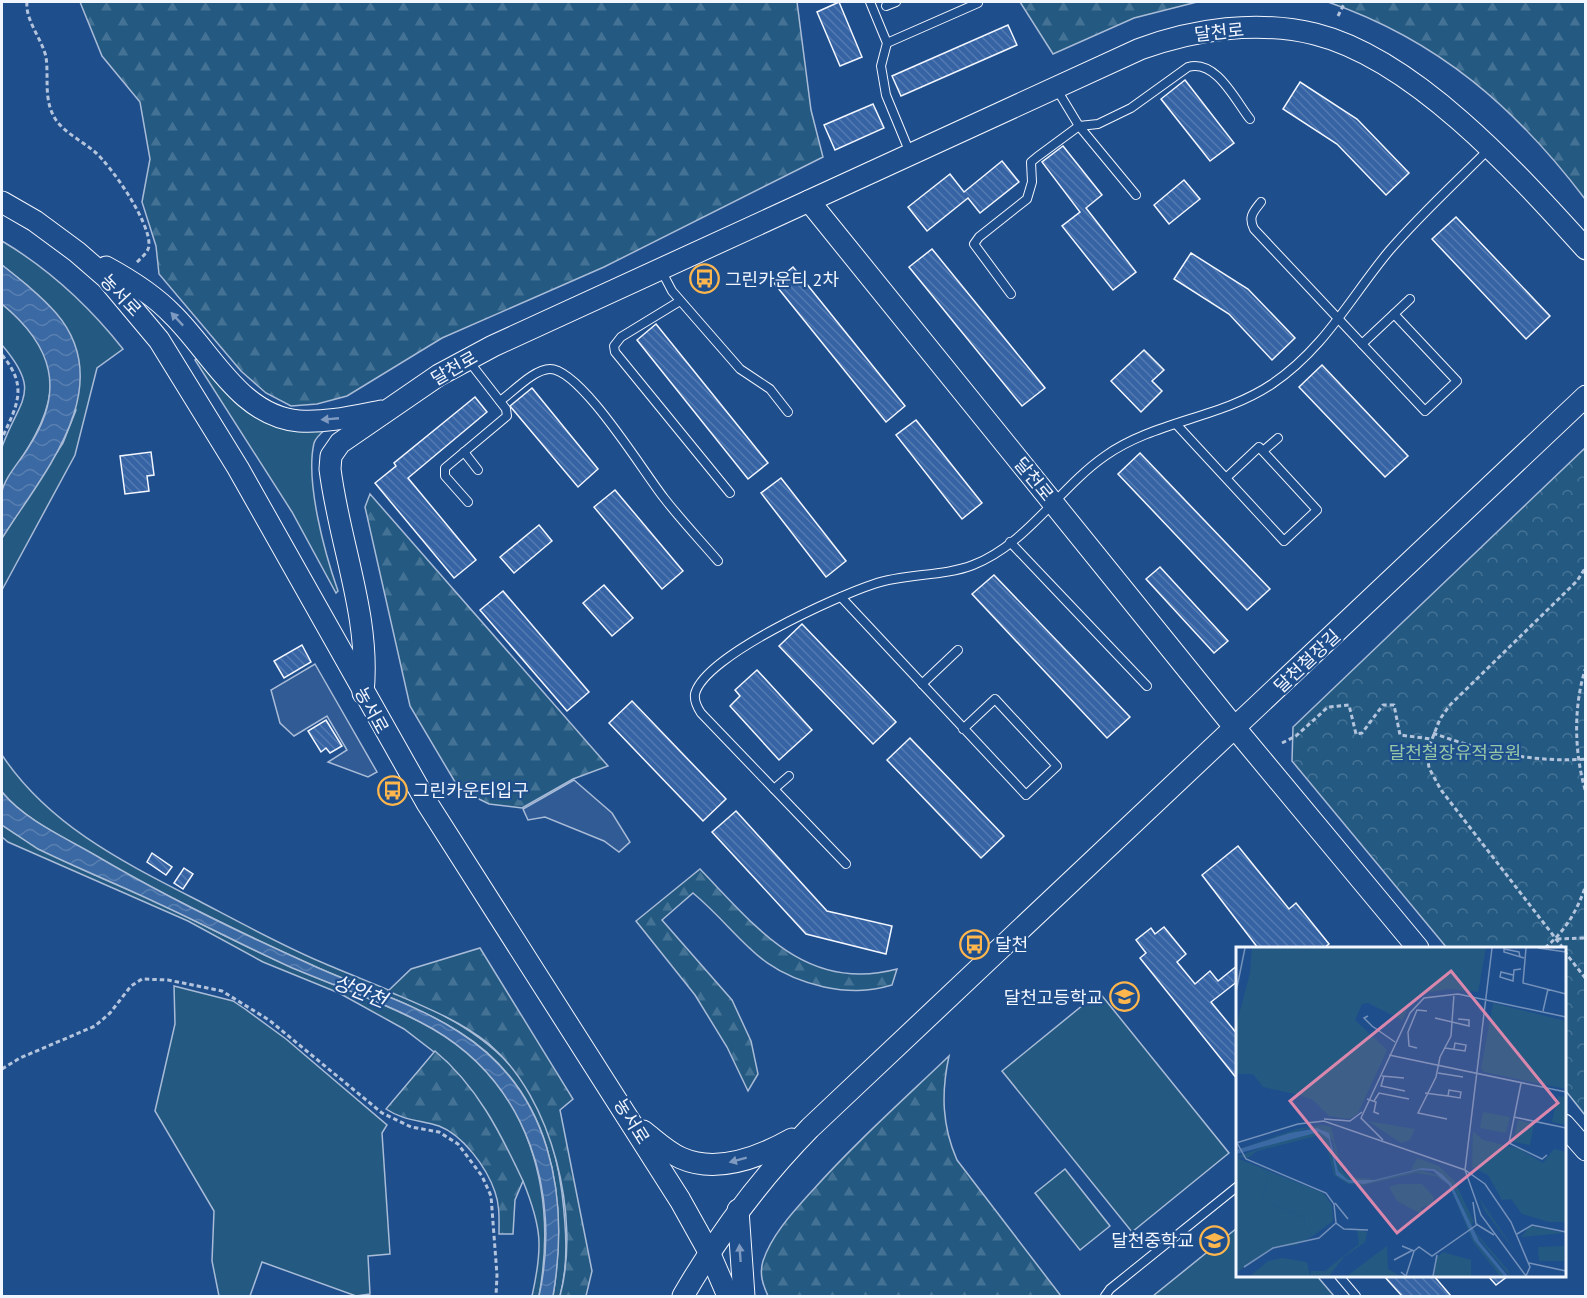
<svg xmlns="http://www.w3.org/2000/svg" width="1587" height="1298" viewBox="0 0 1587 1298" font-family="'PT Sans','Noto Sans KR',sans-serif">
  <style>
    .grass { fill: #245a82; stroke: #a8bbd7; stroke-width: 1.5 }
    .forest { fill: url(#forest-firs); stroke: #a8bbd7; stroke-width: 1.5 }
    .park { fill: url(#park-crowns); stroke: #a8bbd7; stroke-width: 1.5 }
    .parking { fill: #305b95; stroke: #a8bbd7; stroke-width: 1.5 }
    .water { fill: url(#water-waves); stroke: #a8bbd7; stroke-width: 1.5 }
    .building { fill: url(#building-back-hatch); stroke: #f2f6ff; stroke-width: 1.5 }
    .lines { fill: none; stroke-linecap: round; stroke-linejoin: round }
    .lane-casing { stroke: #f2f6ff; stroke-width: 10 }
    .secondary-casing { stroke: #f2f6ff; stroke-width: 23 }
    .path { stroke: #b3c4dc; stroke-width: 3; stroke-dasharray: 4.5 3; stroke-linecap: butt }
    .lane { stroke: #1f4e8c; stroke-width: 8 }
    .secondary { stroke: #1f4e8c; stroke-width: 21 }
    .oneway { fill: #7e9ac0 }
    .labels { text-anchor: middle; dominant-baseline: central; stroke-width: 4.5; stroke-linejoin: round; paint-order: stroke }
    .street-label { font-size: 18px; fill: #f2f6ff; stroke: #1f4e8c }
    .poi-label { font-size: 18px; fill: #f2f6ff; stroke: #1f4e8c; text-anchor: start }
    .park-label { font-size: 18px; fill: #97c8a6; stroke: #1f4e8c }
    .water-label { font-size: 20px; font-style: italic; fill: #f2f6ff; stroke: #1f4e8c }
    .inset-road { fill: none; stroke: #7391ba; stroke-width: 1.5 }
    .view { fill: #da87ad; fill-opacity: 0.15; stroke: #da87ad; stroke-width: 3 }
    .inset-edge { fill: none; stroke: #f2f6ff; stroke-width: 3 }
  </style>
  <defs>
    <pattern id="forest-firs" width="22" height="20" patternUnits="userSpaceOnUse" patternTransform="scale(1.5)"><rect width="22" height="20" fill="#245a82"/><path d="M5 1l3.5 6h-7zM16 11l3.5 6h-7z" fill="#447295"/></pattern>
    <pattern id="park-crowns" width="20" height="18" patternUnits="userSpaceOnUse" patternTransform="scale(1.5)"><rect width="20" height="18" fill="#245a82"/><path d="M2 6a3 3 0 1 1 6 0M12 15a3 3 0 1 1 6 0" fill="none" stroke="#447295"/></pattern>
    <pattern id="water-waves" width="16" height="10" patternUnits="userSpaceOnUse" patternTransform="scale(1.5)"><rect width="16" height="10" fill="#3b69a3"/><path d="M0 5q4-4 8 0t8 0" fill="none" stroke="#587fb1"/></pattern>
    <pattern id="building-back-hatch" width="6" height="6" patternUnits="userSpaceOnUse" patternTransform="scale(1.5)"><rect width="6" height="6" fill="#3563a3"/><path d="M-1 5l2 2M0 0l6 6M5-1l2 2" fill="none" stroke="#537ab1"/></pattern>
  </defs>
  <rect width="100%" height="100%" fill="#1f4e8c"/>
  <g class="grass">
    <path d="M2,241C49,269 89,306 123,349L97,368L75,455L2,590V538L63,443L76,410L28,286L2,265Z"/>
    <path d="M2,304C82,371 49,417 2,489C2,477 0,459 2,447C19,399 43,393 2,345Z"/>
    <path d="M198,358L232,397L326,429C321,433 316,437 314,443C305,482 325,554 338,591L336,593L292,512L195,360Z"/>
    <path d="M2,755C49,826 125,863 199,901C239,922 279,944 321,962C385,990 461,1012 510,1065C542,1100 556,1147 562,1193C566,1227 569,1263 560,1296H553C569,1195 552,1090 459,1032C414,1003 362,988 314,966C241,933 168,898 99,858C67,839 26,821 2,792Z"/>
    <path d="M2,825C49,858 103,878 156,902C201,923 245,947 291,967C338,987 388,1004 433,1029C530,1084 558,1192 539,1296H532C543,1247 542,1228 523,1181L447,1062L404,1029L339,993L263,962L188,921L8,842L2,837Z"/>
    <path d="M174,986L233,1001L245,1009L286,1039L387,1125L382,1133L390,1254L368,1256L370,1294L356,1296L262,1262L250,1296H219L212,1261L214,1211L155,1111L175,1024Z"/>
    <path d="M1099,992L1229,1153L1132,1232L1002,1071Z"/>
    <path d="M1065,1169L1110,1226L1080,1250L1035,1193Z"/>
    <path d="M1237,1228L1238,1276H1317L1334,1296H1153Z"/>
  </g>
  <g class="forest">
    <path d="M80,2H797L811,110L823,157L604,267L442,338L347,396L317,404L291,406L266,393L241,371L159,274L156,246L142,202L150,159L140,102L102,56Z"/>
    <path d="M1020,2H1197L1134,18L1053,54Z"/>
    <path d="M1328,2H1585V199C1516,108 1438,40 1328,2Z"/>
    <path d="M370,494L608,766L573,779L522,808L489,804L471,795L455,782L410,706L365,507Z"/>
    <path d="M700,869C757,928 806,993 897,969L892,985C868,992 848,992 824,987C754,971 742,934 693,893L662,920L732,1000L751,1041L758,1074L748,1091L727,1047L695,995L636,921Z"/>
    <path d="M480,948L573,1099L560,1110L592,1271L586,1296H560C581,1218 553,1098 489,1044C459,1020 423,1006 388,991L411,969Z"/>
    <path d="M435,1051C477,1086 500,1132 523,1181L515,1200L513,1234H499C499,1220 500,1206 495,1192C487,1168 463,1135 439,1126C420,1120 404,1121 386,1109Z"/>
    <path d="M949,1056C941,1093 942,1126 957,1160L1061,1296H768C763,1285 759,1274 763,1261C772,1234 794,1211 812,1191C855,1143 903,1100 949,1056Z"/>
  </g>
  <path class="park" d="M1585,448V1115L1565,1090L1564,948H1447L1292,761L1293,727Z"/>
  <g class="parking">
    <path d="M315,664L377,772L368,777L328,762L347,750L327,716L294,736L280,723L271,690Z"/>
    <path d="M574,780L612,813L630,842L619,852L604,841L545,817L528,820L523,809Z"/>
  </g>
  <g class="water">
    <path d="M2,265C21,280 40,295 56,313C120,387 42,475 2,538C1,523 0,506 2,492C4,478 21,460 28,448C66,391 53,346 2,304Z"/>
    <path d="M2,792C25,820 64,837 95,855C166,897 240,933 314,966C362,988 414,1003 459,1032C551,1090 570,1196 553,1296H539C562,1193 527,1084 433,1029C388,1003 336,987 288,966C244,946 201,923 157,903C117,884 77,868 38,849L2,825Z"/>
  </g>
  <g class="building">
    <path d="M839,2L862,57L840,66L817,12Z"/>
    <path d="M1008,25L1017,45L901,96L892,76Z"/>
    <path d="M1185,80L1234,143L1210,161L1161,99Z"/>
    <path d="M1300,82L1357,119L1409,173L1386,195L1337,144L1283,109Z"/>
    <path d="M873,104L884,128L835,150L824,125Z"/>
    <path d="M1063,146L1102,195L1086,208L1136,272L1113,290L1062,226L1080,212L1042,162Z"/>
    <path d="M1002,161L1019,182L980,213L968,198L927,231L908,207L950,174L964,192Z"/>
    <path d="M1184,180L1200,199L1169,224L1154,205Z"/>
    <path d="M1456,217L1550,316L1526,339L1432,239Z"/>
    <path d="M932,249L1045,388L1022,406L909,267Z"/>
    <path d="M1191,253L1248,289L1295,338L1272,360L1229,314L1174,279Z"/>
    <path d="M793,267L905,406L886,422L774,283Z"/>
    <path d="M656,324L768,463L748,479L637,340Z"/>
    <path d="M1144,350L1164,370L1152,381L1162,391L1141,412L1111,381Z"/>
    <path d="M1322,365L1408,456L1385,477L1299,387Z"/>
    <path d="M532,388L598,469L578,487L510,406Z"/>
    <path d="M475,397L487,412L408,478L476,560L454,578L375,483L396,466L394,463Z"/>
    <path d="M916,420L982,503L962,519L896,435Z"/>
    <path d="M151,452L154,475L147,476L149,491L125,494L120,456Z"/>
    <path d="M1140,453L1270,589L1247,610L1118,474Z"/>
    <path d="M781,478L846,561L826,577L761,493Z"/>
    <path d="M615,490L683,571L662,589L594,507Z"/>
    <path d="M539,525L552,541L514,573L500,557Z"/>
    <path d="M1160,567L1228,641L1214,653L1146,579Z"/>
    <path d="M994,575L1130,717L1107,738L972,594Z"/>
    <path d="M604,585L633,618L612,636L583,603Z"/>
    <path d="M503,591L589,692L567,711L480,610Z"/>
    <path d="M802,624L896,722L873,744L779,646Z"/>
    <path d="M302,645L311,662L284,678L274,661Z"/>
    <path d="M757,670L812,730L779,760L730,706L740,696L735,690Z"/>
    <path d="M632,701L726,799L703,821L609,723Z"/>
    <path d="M326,720L342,746L330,753L326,748L321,752L308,731Z"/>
    <path d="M910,738L1004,836L981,858L887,760Z"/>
    <path d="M736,811L827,911L892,926L886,954L806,934L712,832Z"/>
    <path d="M1238,846L1289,909L1296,903L1329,944L1324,948H1258L1202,875Z"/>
    <path d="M152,853L172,867L166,875L147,862Z"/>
    <path d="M184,868L193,874L183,889L174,883Z"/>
    <path d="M1164,927L1186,954L1177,962L1195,984L1210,971L1218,981L1238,965V981L1211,1002L1238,1035V1080L1140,958L1146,953L1136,940L1151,928L1155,934Z"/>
    <path d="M1384,1276H1434L1451,1296H1402Z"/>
    <path d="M1488,1276H1508L1496,1285Z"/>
  </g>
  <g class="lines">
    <defs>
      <g id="lane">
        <path d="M870,2L887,43L881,66L886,95L910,153"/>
        <path d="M886,6L896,2"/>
        <path d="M887,43L978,3"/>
        <path d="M1056,88L1079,126L1136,195"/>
        <path d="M1261,202C1253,212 1248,217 1254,229L1425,411L1457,381L1394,314"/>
        <path d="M661,270L672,291L740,369L770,389L788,412"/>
        <path d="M1011,294L974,244L979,237L1027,199L1032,182L1031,162L1037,157L1079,126L1098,124L1131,108L1188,67C1216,59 1235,100 1250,119"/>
        <path d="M680,301L621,337L614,346L615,352L730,493"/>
        <path d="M1362,344L1410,299"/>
        <path d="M500,401C513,392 534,369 550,369C581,369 644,473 664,498C681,520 700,540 718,561"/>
        <path d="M1176,424L1284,541L1317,510L1259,447L1226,478"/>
        <path d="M1263,451L1278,438"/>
        <path d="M464,452L478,470"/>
        <path d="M468,502L445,476V468L507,416L506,409L468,360"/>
        <path d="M1010,542L1147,686"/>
        <path d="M841,597C903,663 964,729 1026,795L1057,766L995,699L963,729"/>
        <path d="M922,684L958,650"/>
        <path d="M774,789L789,776"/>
        <path d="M846,864L701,713C697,707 694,701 695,694C704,656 837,596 874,584C906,573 942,577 973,565C1027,544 1059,488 1105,456C1154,421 1222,418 1272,384C1325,348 1350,298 1389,251C1420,215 1455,183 1488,150"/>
        <path d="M1339,1276L1356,1296"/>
        <path d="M1105,1296L1110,1289L1238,1186"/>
      </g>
      <g id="secondary">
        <path d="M809,201L1235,728L1418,948"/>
        <path d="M2,202L35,221L77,252L107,278L159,340L238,468L427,803L680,1200L709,1252L728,1296"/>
        <path d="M106,267C130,280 154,295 173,315C211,352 240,416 299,421C326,423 355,416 381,411"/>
        <path d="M363,693C371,617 339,543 330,469L331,456L340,443L439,375L493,346L1140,49C1195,29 1257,20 1315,34C1415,59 1518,174 1586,249"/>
        <path d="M1564,1125L1586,1150"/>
        <path d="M643,1131C655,1140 667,1152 681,1158C717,1174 760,1157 792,1139"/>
        <path d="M738,1210L744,1296"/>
        <path d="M683,1296C719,1234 760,1179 810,1128L1586,396"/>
      </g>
    </defs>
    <use href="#lane" class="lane-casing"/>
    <use href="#secondary" class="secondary-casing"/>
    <g class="path">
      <path d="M27,2C25,20 42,39 46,57C49,78 43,101 56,120C65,133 82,141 95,152C112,167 150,222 149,245C149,252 140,259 136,263"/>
      <path d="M1338,16L1345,2"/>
      <path d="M2,355C28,386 18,404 2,438"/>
      <path d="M1586,667C1573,706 1574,753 1586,793"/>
      <path d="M1433,733C1481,751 1533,763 1586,759"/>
      <path d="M1282,743L1296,736L1328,707L1349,705L1356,734L1362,733L1383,705H1394L1400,735L1431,739"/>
      <path d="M1557,939L1586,938"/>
      <path d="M1545,948C1566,930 1577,911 1586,885"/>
      <path d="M1563,948L1441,790L1429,768L1427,752L1440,719L1450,705L1577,581L1586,567"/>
      <path d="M1564,951L1586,979"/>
      <path d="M2,1069L20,1058L95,1026L110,1013L131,986L142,979L168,980L222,991L269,1020L382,1113L411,1127L439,1132L458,1144L482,1176L491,1196L497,1275L496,1296"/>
    </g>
    <use href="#lane" class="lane"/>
    <use href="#secondary" class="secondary"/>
  </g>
  <defs><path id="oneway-solid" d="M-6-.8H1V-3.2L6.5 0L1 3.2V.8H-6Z" transform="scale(1.5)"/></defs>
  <g class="oneway">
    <use href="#oneway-solid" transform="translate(177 319) rotate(-133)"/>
    <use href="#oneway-solid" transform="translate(330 419) rotate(175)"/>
    <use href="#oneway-solid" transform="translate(738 1160) rotate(165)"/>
    <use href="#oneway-solid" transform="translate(740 1253) rotate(-94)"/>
  </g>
  <defs>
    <symbol id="bus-ring" viewBox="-11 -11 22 22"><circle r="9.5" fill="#1f4e8c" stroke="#ffb74d" stroke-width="1.5"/><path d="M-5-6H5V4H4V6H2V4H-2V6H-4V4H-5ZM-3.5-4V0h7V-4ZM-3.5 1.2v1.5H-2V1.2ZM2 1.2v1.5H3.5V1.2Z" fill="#ffb74d"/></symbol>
    <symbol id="school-ring" viewBox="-11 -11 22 22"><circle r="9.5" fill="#1f4e8c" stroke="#ffb74d" stroke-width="1.5"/><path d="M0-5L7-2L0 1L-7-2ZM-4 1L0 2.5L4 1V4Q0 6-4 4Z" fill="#ffb74d"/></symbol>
  </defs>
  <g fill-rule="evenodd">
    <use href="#bus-ring" x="688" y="262" width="33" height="33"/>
    <use href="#bus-ring" x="376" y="774" width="33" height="33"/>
    <use href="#bus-ring" x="958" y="928" width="33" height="33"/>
    <use href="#school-ring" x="1108" y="980" width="33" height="33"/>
    <use href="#school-ring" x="1198" y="1224" width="33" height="33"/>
  </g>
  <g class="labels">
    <g class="street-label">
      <text transform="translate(1219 32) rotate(-6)">달천로</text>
      <text transform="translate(121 295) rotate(47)">농서로</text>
      <text transform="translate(454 368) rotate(-30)">달천로</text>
      <text transform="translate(1034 479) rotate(51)">달천로</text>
      <text transform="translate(1307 661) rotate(-43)">달천철장길</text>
      <text transform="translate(372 710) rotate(61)">농서로</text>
      <text transform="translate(632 1121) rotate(58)">농서로</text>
    </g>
    <g class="poi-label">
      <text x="725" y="279">그린카운티 2차</text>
      <text x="413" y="790">그린카운티입구</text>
      <text x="995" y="944">달천</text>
      <text x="1103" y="997" text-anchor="end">달천고등학교</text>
      <text x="1194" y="1240" text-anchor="end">달천중학교</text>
    </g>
    <g class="park-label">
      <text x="1455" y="752">달천철장유적공원</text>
    </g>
    <g class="water-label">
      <text transform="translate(360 991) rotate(22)">상안천</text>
    </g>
  </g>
  <g transform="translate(1236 947)">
    <rect width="330" height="330" fill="#1f4e8c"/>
    <path d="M322,149L330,150V178L316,175ZM247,165L274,170L270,186L244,181ZM282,173L298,177L294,198L277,195ZM87,178L95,180L106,223L113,230L137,232L190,220L198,222L207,227L215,236L240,286L272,323L274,329L238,286L215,236L198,222L186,221L126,235L112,233L102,224L97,194L86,182H69L0,203L61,182ZM83,185L93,192L99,225L119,238L183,223L205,229L213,238L238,293L268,329H264L237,295L213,238L200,229L180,226L124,239L112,237L98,228L89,193L80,189L21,204L12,211L0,210L61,188ZM33,224L87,246L96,258L97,274L77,289L69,281L68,271L34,256L27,249ZM162,237H186L197,249L198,256L185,261L187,268L161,254L153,240ZM237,237L246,255L284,311L249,264ZM121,282L131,285L129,295L108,310L93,329H74L75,324H89L123,297ZM328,299V314H303L302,300Z" fill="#245a82"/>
    <path d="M16,1H250L242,45L213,42L188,46L174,58L166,73L132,56L126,57L119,73L151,103L122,166L114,172L93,169L77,153L63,148L27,140L17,127H0V79L14,26ZM132,174L179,182L174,193L165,196ZM237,184L247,193L284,202L307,216L318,202L330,205V275H313L286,267L275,252L266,253L252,228L236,220ZM1,211L33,224L27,249L34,256L68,271L69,281L77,289L60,298L39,300L0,326ZM181,211L203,219L219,235L238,275L235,277L217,239L207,227L194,221L175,223ZM294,279L300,280L328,286L285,290ZM151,299L152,322L164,329H111ZM207,305L235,313V329H198L199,312ZM46,311L71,315L74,329H14L32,314Z" fill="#245a82"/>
    <path d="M257,56L330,74V142L248,125L245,122Z" fill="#245a82"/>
    <path d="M81,181L93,186L102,224L112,233H138L186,221L198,222L206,227L215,236L243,294L272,329H268L238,293L213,238L197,224L183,223L128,237L113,236L100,228L93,192L83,185L0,207V203L54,186Z" fill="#3b69a3"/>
    <path class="inset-road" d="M290,1L287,36L330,47M302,1L330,5M284,10L283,5L268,2V5L288,11M277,28L265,25L264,30L277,34L278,23L285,22M0,45L9,1M307,64L312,42M132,69L128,71L136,79L159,95M199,71L233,79V73L222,72M181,101L173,99L172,85L181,63L191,64M209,101L229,104L230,98L219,96L218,102M153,108L330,145M202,126L227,130M146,129L168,131M148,129L145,139L169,144M285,136L273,196L306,212L311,208M189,146L204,148L212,149L224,151L225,145L213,143L212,149M131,152L140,155L138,165L143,167M138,154L143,146L173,152M278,170L330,181M88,172L114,174L126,165M211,172L182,166L200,130L204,110L215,89L218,47M147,193L125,171L174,66L188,51L222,47L330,70M0,196L62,177L88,174L229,223L249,237L275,275L294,320L290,329L245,268L229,223L256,1M1,196L10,212L90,246L98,257L100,276L108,282L132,283M237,255L240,277L258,288M99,256L112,272M281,287L296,278L330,285M166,299L178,304L183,300L196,309L242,277M158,313L177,303M293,316L330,324M8,320L37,301L83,291L100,276M165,325L170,329L178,304M197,329L201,308"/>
    <path class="view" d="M215,24L322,156L161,286L54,154Z"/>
    <rect width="330" height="330" class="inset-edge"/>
  </g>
  <rect width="1587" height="1298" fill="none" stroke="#f2f6ff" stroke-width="6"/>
</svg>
